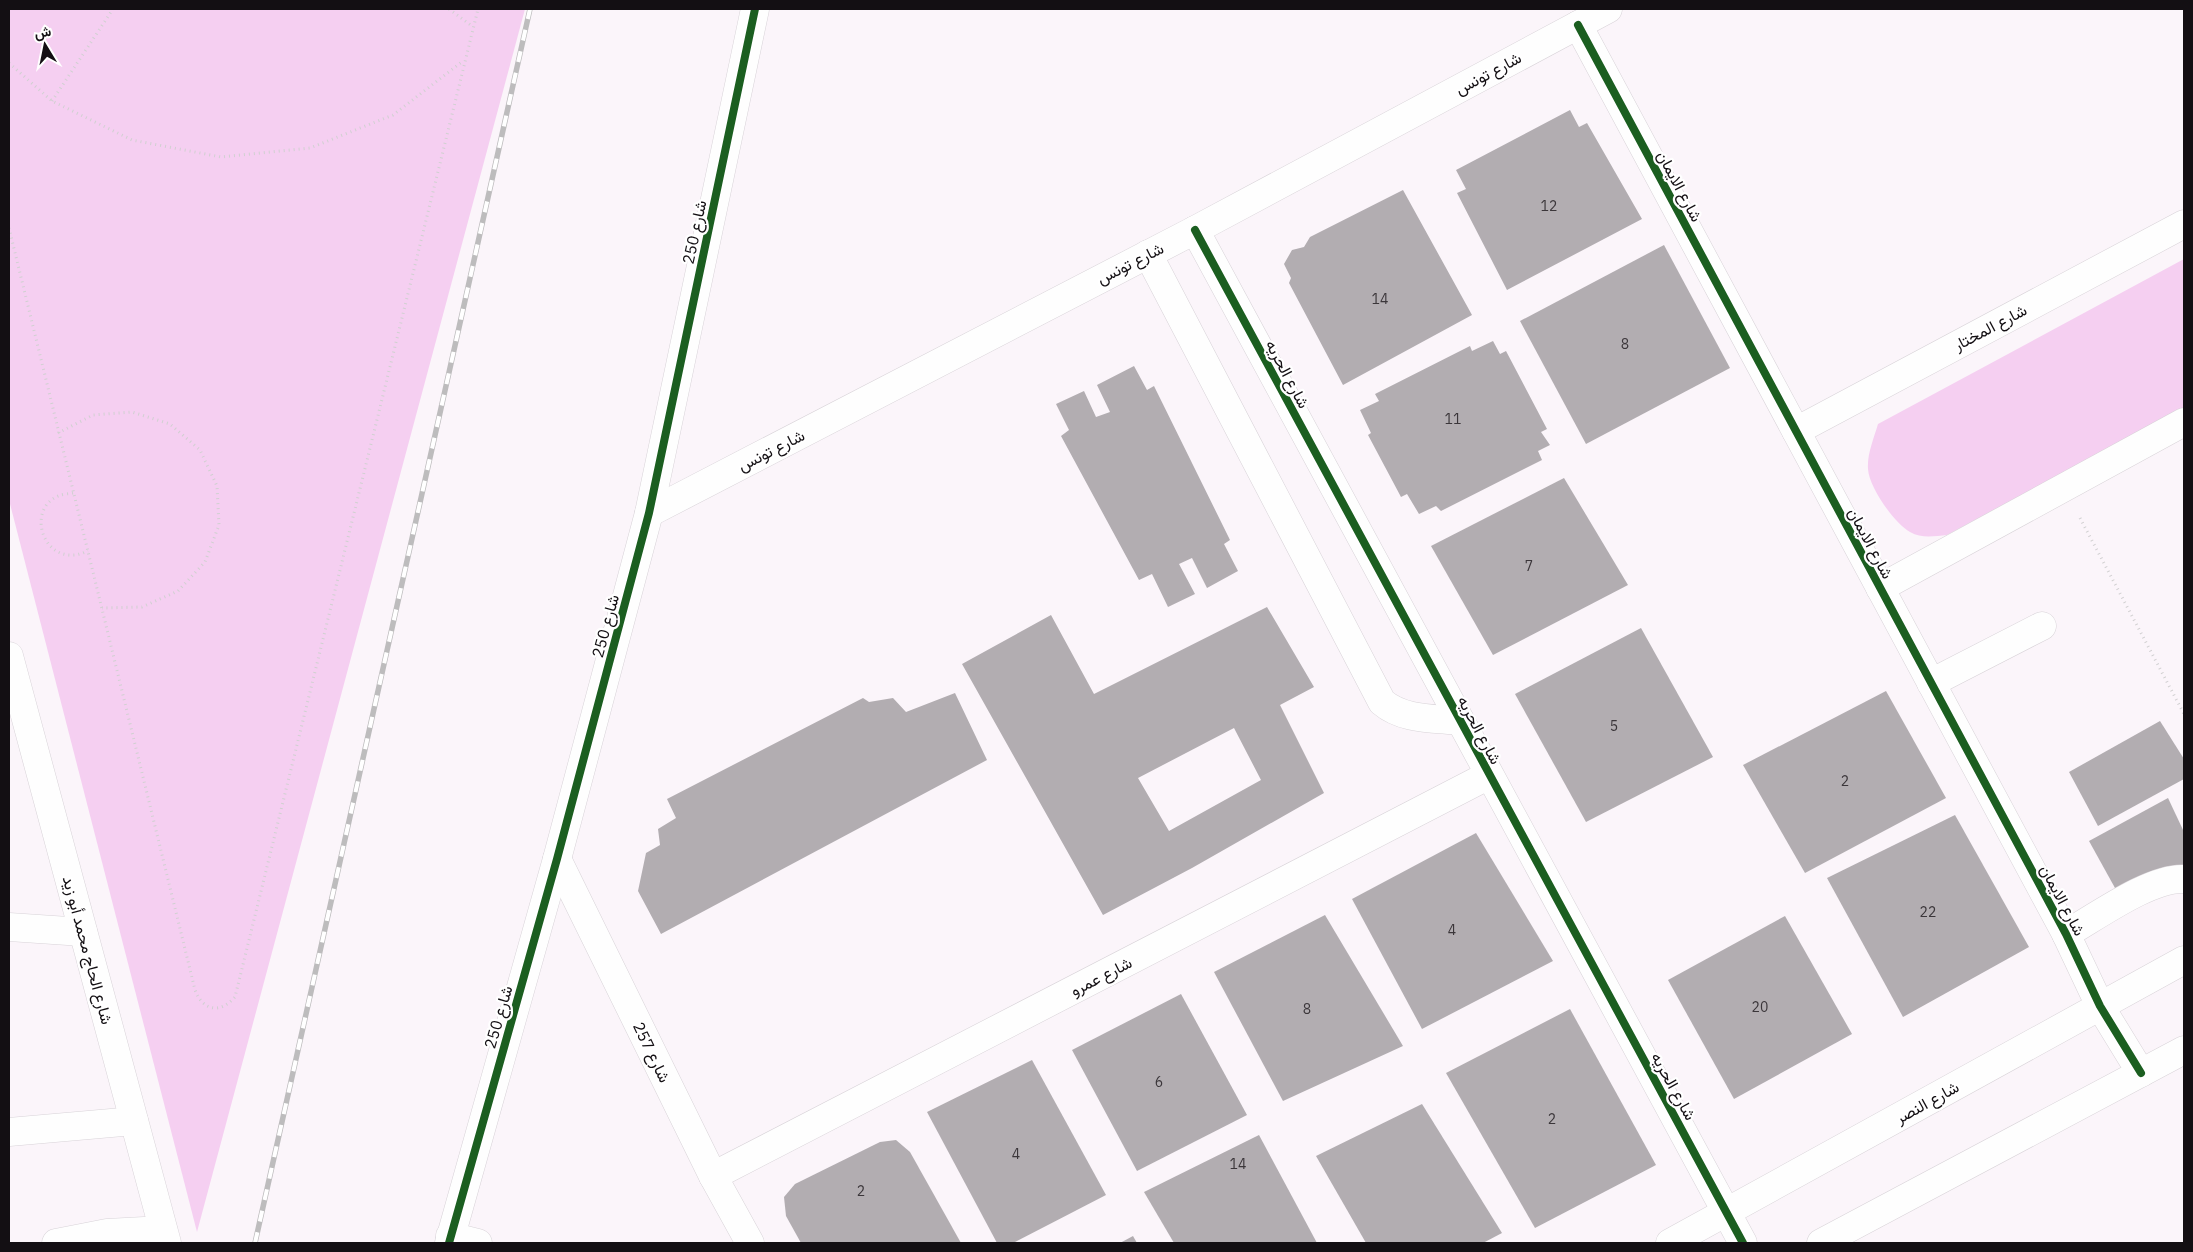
<svg xmlns="http://www.w3.org/2000/svg" width="2193" height="1252" viewBox="0 0 2193 1252" font-family="'IBM Plex Sans',Vazirmatn,sans-serif">
  <style>
    .green { fill: #f5cff1 }
    .building { fill: #b2adb1; fill-rule: evenodd }
    .lines { fill: none; stroke-linecap: round; stroke-linejoin: round }
    .minor-casing { stroke: #d8d3d8; stroke-width: 29 }
    .path { stroke: #d1d0d1; stroke-width: 3; stroke-dasharray: 1 4; stroke-linecap: butt }
    .minor { stroke: #fefefe; stroke-width: 28 }
    .rail-casing { stroke: #bdbcbd; stroke-width: 5.5 }
    .rail { stroke: #fff; stroke-width: 4; stroke-dasharray: 11; stroke-linecap: butt }
    .cycleway-casing { stroke: #fff; stroke-width: 11 }
    .cycleway { stroke: #1b5e20; stroke-width: 8 }
    .labels { text-anchor: middle; dominant-baseline: central; stroke-width: 4.5; stroke-linejoin: round; paint-order: stroke }
    .number-label { font-size: 14px; fill: #3b363a }
    .street-label { font-size: 16px; fill: #130f13; stroke: #fff }
  </style>
  <rect width="100%" height="100%" fill="#fbf5fa"/>
  <g class="green">
    <path d="M9,9H525L197,1232L9,500Z"/>
    <path d="M2184,259V408L1947,535C1935,536 1922,539 1910,532C1894,523 1869,487 1868,469C1867,454 1874,438 1878,424Z"/>
  </g>
  <g class="building">
    <path d="M1570,110L1579,127L1587,123L1642,219L1507,290L1457,193L1466,189L1456,170Z"/>
    <path d="M1403,190L1472,315L1343,385L1289,283L1291,278L1284,264L1292,250L1304,247L1310,237Z"/>
    <path d="M1664,245L1730,368L1586,444L1520,321Z"/>
    <path d="M1493,341L1500,354L1506,351L1547,429L1541,432L1550,445L1538,451L1542,460L1441,511L1436,506L1419,514L1407,494L1401,497L1368,435L1371,433L1360,410L1379,401L1375,394L1470,346L1472,351Z"/>
    <path d="M1134,366L1147,390L1154,386L1230,540L1224,544L1238,571L1207,588L1192,558L1179,564L1195,594L1168,607L1152,574L1139,580L1061,436L1069,430L1056,404L1084,391L1096,417L1110,412L1097,385Z"/>
    <path d="M1564,478L1628,585L1493,655L1431,546Z"/>
    <path d="M1267,607L1314,687L1280,705L1324,793L1192,868L1103,915L962,664L1051,615L1094,694ZM1234,728L1261,780L1169,831L1138,778Z"/>
    <path d="M1641,628L1713,757L1586,822L1515,694Z"/>
    <path d="M1886,691L1946,798L1805,873L1743,765Z"/>
    <path d="M955,693L987,760L661,934L638,891L646,853L660,845L658,829L676,818L667,799L863,698L869,702L893,698L906,712Z"/>
    <path d="M2160,721L2184,759V779L2098,826L2069,772Z"/>
    <path d="M2168,798L2184,832V865L2120,897L2089,841Z"/>
    <path d="M1955,815L2029,947L1903,1017L1827,878Z"/>
    <path d="M1476,833L1553,961L1422,1029L1352,899Z"/>
    <path d="M1325,915L1403,1046L1283,1101L1214,972Z"/>
    <path d="M1785,916L1852,1034L1734,1099L1668,980Z"/>
    <path d="M1181,994L1247,1115L1137,1171L1072,1050Z"/>
    <path d="M1570,1009L1656,1165L1535,1228L1446,1073Z"/>
    <path d="M1032,1060L1106,1195L1013,1243H997L927,1112Z"/>
    <path d="M1422,1104L1502,1233L1483,1243H1366L1316,1156Z"/>
    <path d="M1259,1135L1317,1243H1174L1144,1192Z"/>
    <path d="M896,1140L910,1152L961,1243H801L786,1216L784,1197L795,1184L880,1142Z"/>
    <path d="M1133,1236L1137,1243H1120Z"/>
  </g>
  <g class="lines">
    <defs>
      <g id="minor">
        <path d="M1578,25L2066,934L2100,1006L2141,1073"/>
        <path d="M1195,230L1743,1243"/>
        <path d="M1148,254L1382,702C1403,720 1433,718 1460,721"/>
        <path d="M1796,431L2184,224"/>
        <path d="M649,513L1195,230L1608,9"/>
        <path d="M1880,588L2184,422"/>
        <path d="M9,656L167,1243"/>
        <path d="M1931,683L2042,626"/>
        <path d="M557,859L713,1176L750,1243"/>
        <path d="M9,927L83,932"/>
        <path d="M2066,934C2096,917 2151,877 2184,879"/>
        <path d="M9,1132L134,1121"/>
        <path d="M713,1176L1489,775"/>
        <path d="M450,1236L478,1243"/>
        <path d="M56,1243L107,1233L163,1230"/>
        <path d="M449,1243L557,859L649,513L755,9"/>
        <path d="M1670,1243L2184,960"/>
        <path d="M1821,1243L2184,1050"/>
      </g>
    </defs>
    <use href="#minor" class="minor-casing"/>
    <g class="path">
      <path d="M449,9L472,26"/>
      <path d="M9,63L52,101L132,140L221,157L310,148L393,115L463,61"/>
      <path d="M52,101L113,9"/>
      <path d="M9,228L195,990C203,1011 220,1014 235,997L478,9"/>
      <path d="M58,433L93,415L132,412L170,424L200,450L217,486L219,525L205,562L178,591L142,607L102,608"/>
      <path d="M73,493C68,494 62,494 58,496C28,509 41,557 73,555C78,555 83,553 88,551"/>
      <path d="M2080,518L2184,714"/>
    </g>
    <use href="#minor" class="minor"/>
    <defs>
      <path id="rail" d="M255,1243L530,9"/>
    </defs>
    <use href="#rail" class="rail-casing"/>
    <use href="#rail" class="rail"/>
    <defs>
      <g id="cycleway">
        <path d="M1578,25L2066,934L2100,1006L2141,1073"/>
        <path d="M1195,230L1743,1243"/>
        <path d="M449,1243L557,859L649,513L755,9"/>
      </g>
    </defs>
    <use href="#cycleway" class="cycleway-casing"/>
    <use href="#cycleway" class="cycleway"/>
  </g>
  <g class="labels">
    <g class="number-label">
      <text x="1549" y="206">12</text>
      <text x="1380" y="299">14</text>
      <text x="1625" y="344">8</text>
      <text x="1453" y="419">11</text>
      <text x="1529" y="566">7</text>
      <text x="1614" y="726">5</text>
      <text x="1845" y="781">2</text>
      <text x="1928" y="912">22</text>
      <text x="1452" y="930">4</text>
      <text x="1760" y="1007">20</text>
      <text x="1307" y="1009">8</text>
      <text x="1159" y="1082">6</text>
      <text x="1552" y="1119">2</text>
      <text x="1016" y="1154">4</text>
      <text x="1238" y="1164">14</text>
      <text x="861" y="1191">2</text>
    </g>
    <g class="street-label">
      <text transform="translate(1488 73) rotate(-28)">شارع تونس</text>
      <text transform="translate(1680 186) rotate(62)">شارع الايمان</text>
      <text transform="translate(694 232) rotate(-78)">شارع 250</text>
      <text transform="translate(1130 263) rotate(-27)">شارع تونس</text>
      <text transform="translate(1990 327) rotate(-28)">شارع المختار</text>
      <text transform="translate(1288 374) rotate(62)">شارع الحريه</text>
      <text transform="translate(771 450) rotate(-27)">شارع تونس</text>
      <text transform="translate(1871 543) rotate(62)">شارع الايمان</text>
      <text transform="translate(605 626) rotate(-75)">شارع 250</text>
      <text transform="translate(1480 730) rotate(62)">شارع الحريه</text>
      <text transform="translate(2063 900) rotate(62)">شارع الايمان</text>
      <text transform="translate(88 950) rotate(75)">شارع الحاج محمد أبو زيد</text>
      <text transform="translate(1101 976) rotate(-27)">شارع عمرو</text>
      <text transform="translate(498 1017) rotate(-74)">شارع 250</text>
      <text transform="translate(652 1052) rotate(64)">شارع 257</text>
      <text transform="translate(1674 1086) rotate(61)">شارع الحريه</text>
      <text transform="translate(1927 1102) rotate(-29)">شارع النصر</text>
    </g>
  </g>
  <rect width="2193" height="1252" fill="none" stroke="#130f13" stroke-width="20"/>
  <g transform="translate(45 45) rotate(350)" stroke="#ffffff" stroke-width="4" paint-order="stroke">
  <path d="M0-4L9 19L0 12L-9 19Z" fill="#130f13"/>
  <text y="-8" font-size="14" font-weight="bold" text-anchor="middle" fill="#130f13">ش</text>
  </g>
</svg>
